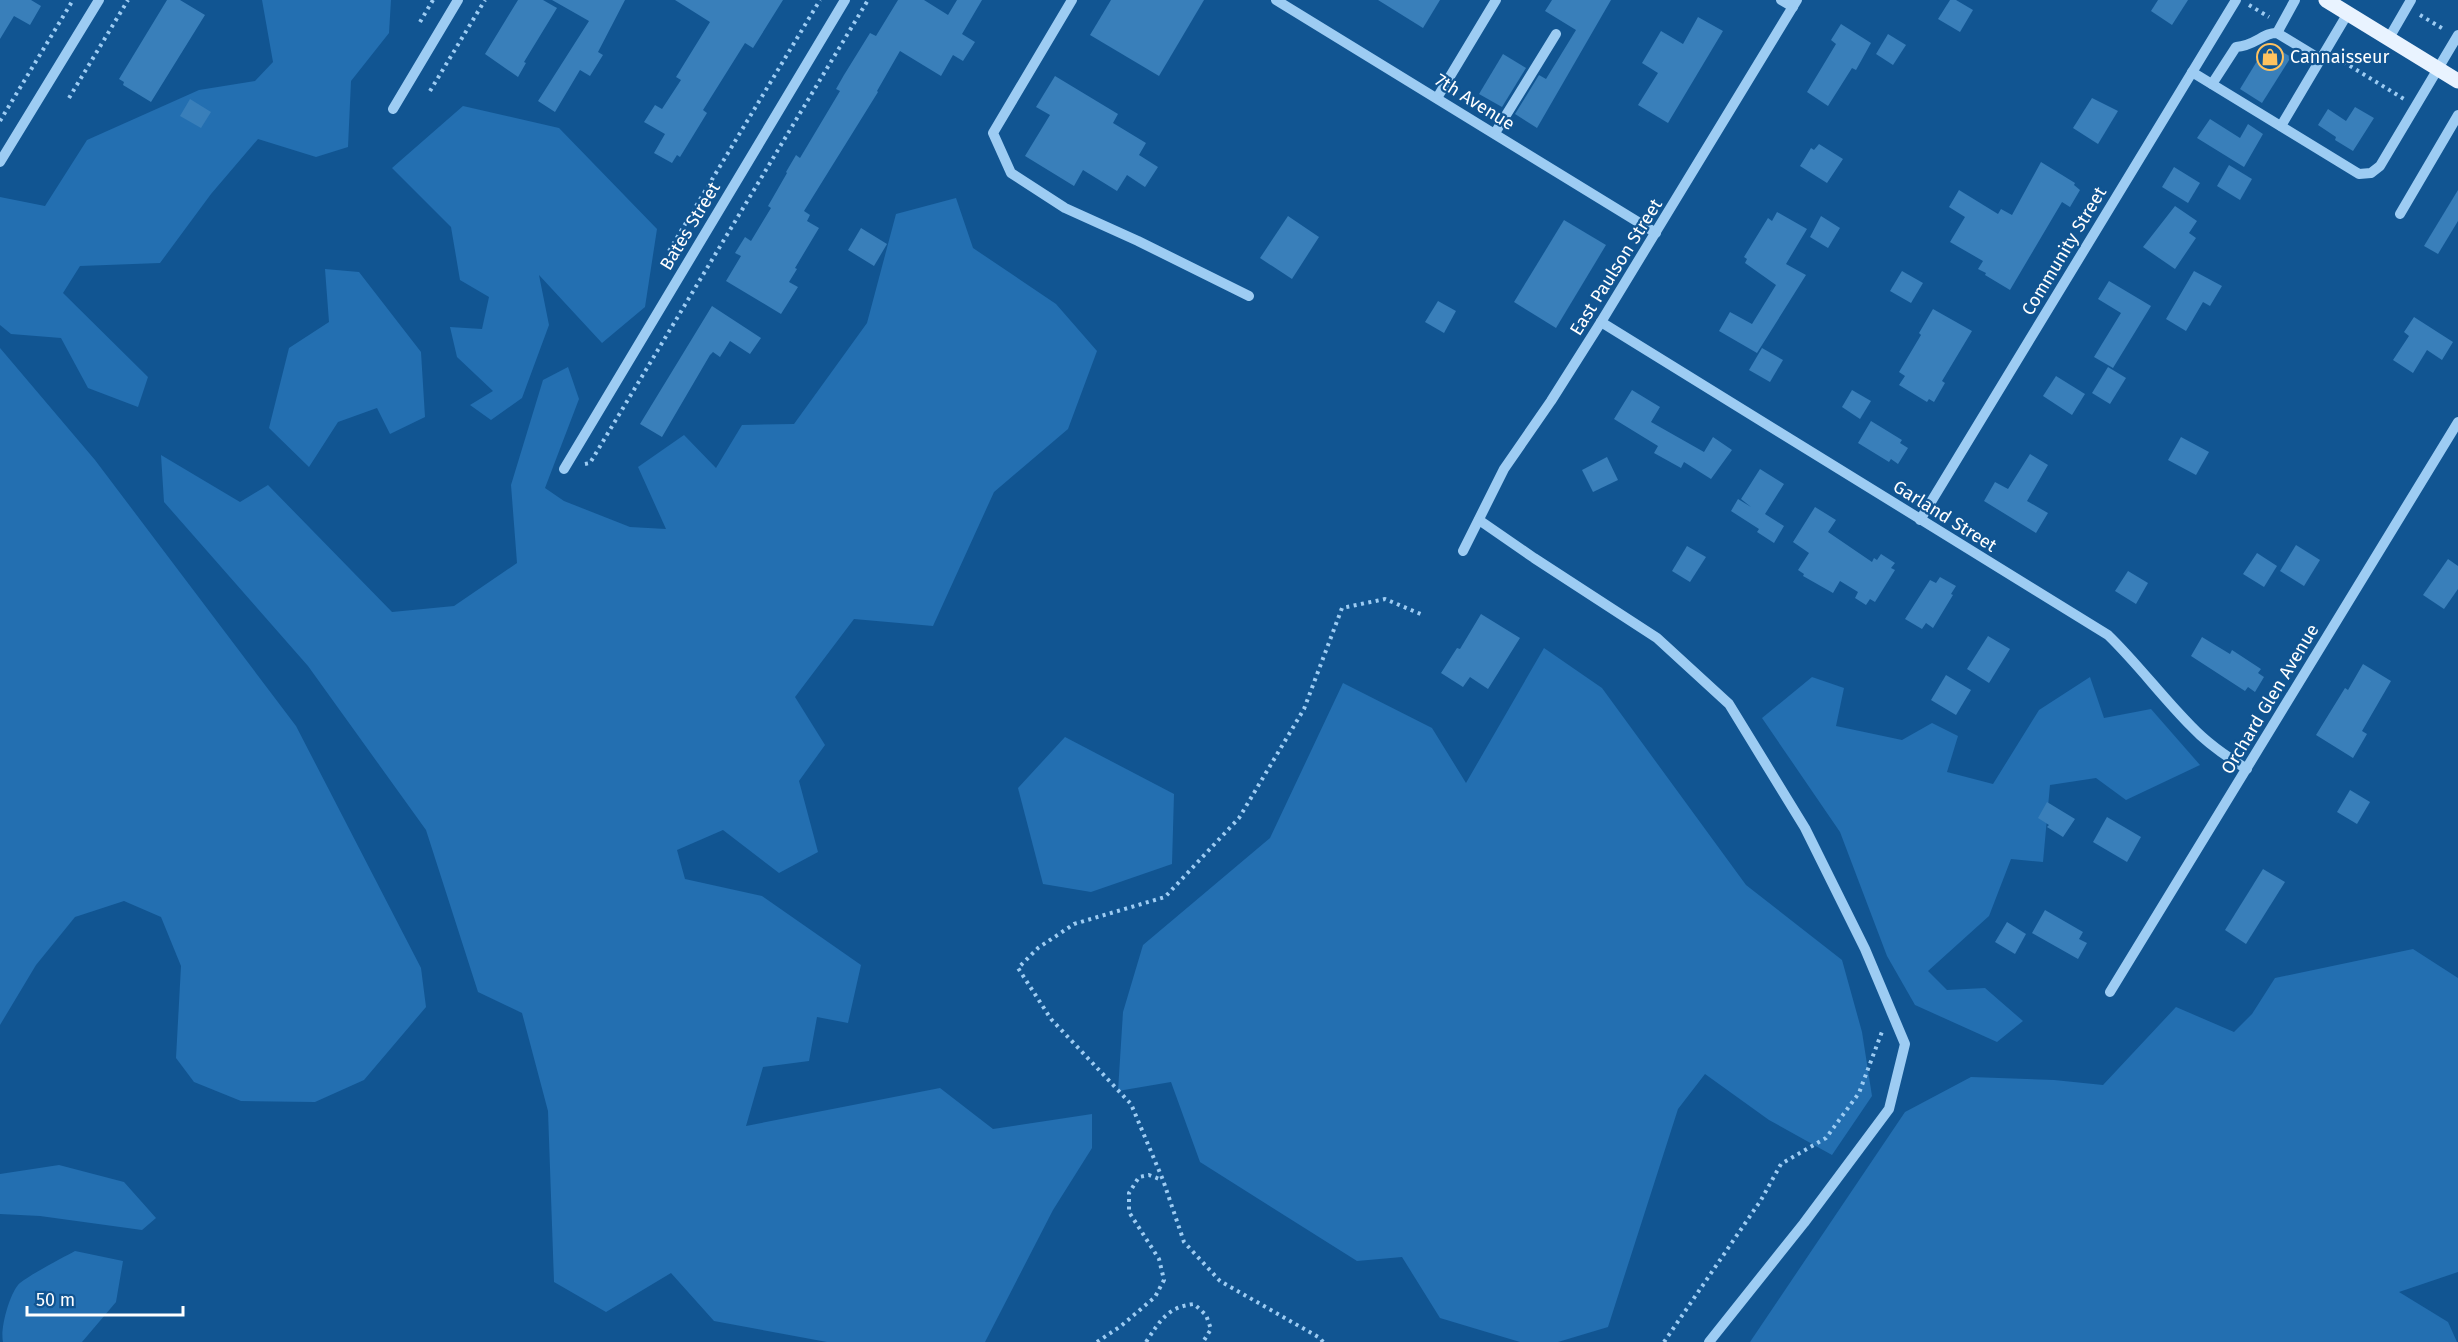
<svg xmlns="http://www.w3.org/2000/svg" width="2458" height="1342" viewBox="0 0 2458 1342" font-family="'Fira Sans',sans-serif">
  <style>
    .green { fill: #236fb1 }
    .building { fill: #397fba }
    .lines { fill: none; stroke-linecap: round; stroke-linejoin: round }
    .path { stroke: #9dccf3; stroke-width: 4; stroke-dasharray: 3 4.5; stroke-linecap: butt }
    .minor { stroke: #9dccf3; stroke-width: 10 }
    .major { stroke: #e9f3ff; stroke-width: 15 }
    .labels { text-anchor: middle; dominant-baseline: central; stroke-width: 4.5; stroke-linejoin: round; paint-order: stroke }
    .poi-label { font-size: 18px; fill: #fff; stroke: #115592; text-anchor: start }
    .street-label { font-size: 18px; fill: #fff; stroke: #115592 }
  </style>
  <rect width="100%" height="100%" fill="#115592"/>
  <g class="green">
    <path d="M262,0H391L389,33L351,81L348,147L316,157L258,139L211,194L160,263L80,266L63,293L148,377L138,407L88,388L61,338L11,334L0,325V197L45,206L87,140L199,90L255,81L273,62Z"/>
    <path d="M463,106L559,128L657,229L645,307L602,343L539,275L549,325L522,398L491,420L470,405L493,391L457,357L450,327L482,329L489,297L460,280L451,227L392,168Z"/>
    <path d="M956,198L973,248L1056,304L1097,351L1068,429L994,492L933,626L854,619L795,697L825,745L799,781L818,852L779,873L723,830L677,850L685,879L762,896L861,965L848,1023L817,1017L809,1061L763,1067L746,1126L940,1088L993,1129L1092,1114V1148L1053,1210L985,1342H827L714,1321L671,1273L606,1312L554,1282L548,1111L522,1013L478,992L426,830L308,666L164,502L161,455L240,502L268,485L392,612L454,606L517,563L511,485L543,380L568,367L579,399L545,488L564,501L630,527L666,529L638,467L684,435L716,468L742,425L794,424L867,323L896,214Z"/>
    <path d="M325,269L359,272L421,352L425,417L390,434L377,408L338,422L309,467L269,428L289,348L329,322Z"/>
    <path d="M0,348L95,460L296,726L421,968L426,1007L364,1080L315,1102L241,1101L194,1082L176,1058L181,966L161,917L124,901L75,917L36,965L0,1025Z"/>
    <path d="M1544,648L1602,688L1746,885L1842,960L1862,1032L1872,1096L1832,1155L1769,1120L1705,1074L1678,1109L1608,1327L1558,1342H1520L1440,1318L1402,1257L1357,1261L1200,1162L1171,1082L1118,1091L1123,1012L1143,945L1270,838L1343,683L1432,728L1466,783Z"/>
    <path d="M1812,677L1844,688L1836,726L1902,740L1932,723L1958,736L1947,772L1993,784L2039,710L2090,677L2104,718L2151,709L2200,765L2126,800L2096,778L2050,785L2043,862L2011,859L1989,916L1928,971L1947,990L1985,988L2023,1021L1997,1042L1915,1005L1887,956L1840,832L1762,718Z"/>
    <path d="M1065,737L1174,794L1172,864L1091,892L1043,884L1018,788Z"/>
    <path d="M2413,949L2458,978V1272L2399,1292L2448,1322L2457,1342H1750L1905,1112L1971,1077L2054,1080L2103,1085L2176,1007L2234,1032L2252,1014L2275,978Z"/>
    <path d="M59,1165L124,1182L156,1218L142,1230L40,1216L0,1214V1174Z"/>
    <path d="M75,1251L123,1261L116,1302L82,1342H3C0,1329 9,1296 18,1285C25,1277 64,1257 75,1251Z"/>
  </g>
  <g class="building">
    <path d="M0,0H31L41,6L30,25L14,16L0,39Z"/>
    <path d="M167,0H180L205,15L151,102L123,85L124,82L119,79Z"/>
    <path d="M518,0H543L557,8L524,62L526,63L518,77L485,54Z"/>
    <path d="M552,0H625L598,52L603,55L590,76L580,70L555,112L538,101L589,21Z"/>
    <path d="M675,0H783L753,48L745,43L703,110L707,113L680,157L677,155L672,163L654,153L665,134L644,122L655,105L662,109L681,80L676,77L710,22Z"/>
    <path d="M898,0H924L948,15L957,0H982L962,34L975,42L963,61L953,55L941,76L900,51L877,91L878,92L804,211L810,215L807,221L819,228L795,268L797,269L789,282L798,287L781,314L726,281L741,256L735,253L745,237L751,241L771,208L768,206L787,173L786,172L796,155L800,158L840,91L836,89L844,75L870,33L876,36Z"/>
    <path d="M1111,0H1204L1159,76L1090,35Z"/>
    <path d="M1378,0H1440L1423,28Z"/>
    <path d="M1552,0H1611L1537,128L1515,114L1539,75L1546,79L1576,30L1545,11Z"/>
    <path d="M1950,0H1956L1973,10L1960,32L1938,19Z"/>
    <path d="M2158,0H2188L2172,25L2151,11Z"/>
    <path d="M1698,17L1723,31L1668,123L1638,105L1658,73L1642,63L1661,31L1683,44Z"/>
    <path d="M1841,24L1871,43L1856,70L1852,68L1828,106L1807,92L1836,44L1831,40Z"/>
    <path d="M1888,34L1906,45L1893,65L1876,54Z"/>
    <path d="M2268,43L2291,57L2262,103L2240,89Z"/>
    <path d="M1503,54L1526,68L1502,107L1479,94Z"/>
    <path d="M1055,76L1118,114L1113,123L1146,143L1139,155L1158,167L1145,187L1127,175L1117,191L1083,170L1074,186L1025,156L1050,115L1036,107Z"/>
    <path d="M2092,98L2118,111L2098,144L2073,128Z"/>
    <path d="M190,99L211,112L201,128L180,116Z"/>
    <path d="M2355,107L2374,118L2353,151L2335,140L2336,137L2318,125L2328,109L2346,121Z"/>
    <path d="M2210,119L2240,138L2248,124L2263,134L2244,167L2197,138Z"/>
    <path d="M1819,144L1843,159L1827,183L1800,166L1811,148L1814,150Z"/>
    <path d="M2041,162L2075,183L2074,185L2080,190L2070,207L2062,202L2010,290L1985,275L1986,273L1978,269L1983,261L1950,242L1965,217L1949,207L1959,190L1998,214L2001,209L2012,215Z"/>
    <path d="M2229,165L2252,179L2240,200L2217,186Z"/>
    <path d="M2174,167L2200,183L2188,203L2162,187Z"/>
    <path d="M2458,190V221L2438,254L2424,246Z"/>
    <path d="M2175,206L2197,221L2189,233L2196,238L2175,269L2143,247Z"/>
    <path d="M1777,212L1807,229L1786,264L1806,275L1757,353L1719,331L1730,312L1752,324L1776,285L1745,263L1747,259L1744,257L1768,218L1772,221Z"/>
    <path d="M1288,216L1319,237L1292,279L1260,258Z"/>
    <path d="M1821,216L1840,228L1828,248L1810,237Z"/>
    <path d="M1564,220L1606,245L1556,328L1514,302Z"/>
    <path d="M861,228L887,244L874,266L848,250Z"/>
    <path d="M1902,271L1923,283L1911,303L1890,291Z"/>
    <path d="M2194,271L2222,286L2210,306L2203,302L2186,331L2166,319Z"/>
    <path d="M2109,281L2151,306L2113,368L2094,357L2121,313L2098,299Z"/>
    <path d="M1438,301L1456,311L1444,333L1425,322Z"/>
    <path d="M712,306L761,338L750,354L730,341L720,357L713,352L710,355L662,437L640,424Z"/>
    <path d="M1933,309L1972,331L1942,381L1945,383L1934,402L1929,399L1927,402L1899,385L1905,376L1899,372L1921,335L1919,333Z"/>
    <path d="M2414,317L2453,342L2442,360L2427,350L2413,373L2393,360L2409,336L2404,332Z"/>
    <path d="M1762,348L1783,360L1770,382L1749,370Z"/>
    <path d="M2108,367L2126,378L2110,404L2092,393Z"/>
    <path d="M2056,376L2085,394L2072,415L2043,396Z"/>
    <path d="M1632,390L1660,407L1651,422L1704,452L1713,437L1732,450L1711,479L1684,462L1681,468L1654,453L1658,446L1614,419Z"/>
    <path d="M1852,390L1871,401L1860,419L1842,407Z"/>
    <path d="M1871,421L1902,440L1900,443L1908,448L1898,464L1891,459L1889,462L1858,443Z"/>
    <path d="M2181,437L2209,452L2196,475L2168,460Z"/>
    <path d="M2030,454L2048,465L2027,501L2048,513L2036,533L1984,501L1995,482L2008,489Z"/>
    <path d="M1607,457L1618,480L1593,492L1582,470Z"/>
    <path d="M1760,469L1784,484L1765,514L1784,526L1774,543L1757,532L1759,529L1731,511L1738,499L1751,507L1741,499Z"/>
    <path d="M1815,507L1836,520L1828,532L1872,562L1874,558L1877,560L1881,554L1895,563L1891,568L1895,570L1875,602L1870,599L1866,605L1855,598L1858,592L1840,581L1833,593L1803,576L1804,574L1798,570L1809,553L1793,542Z"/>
    <path d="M2296,545L2320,560L2304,586L2280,571Z"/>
    <path d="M1687,546L1706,557L1690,582L1672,571Z"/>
    <path d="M2257,553L2277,566L2264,587L2243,574Z"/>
    <path d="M2448,559L2458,566V589L2444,609L2423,595Z"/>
    <path d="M2128,571L2148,583L2136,604L2115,591Z"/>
    <path d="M1940,577L1956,586L1951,594L1953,595L1933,628L1926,623L1922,629L1905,619L1930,580L1936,583Z"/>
    <path d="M1481,614L1520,638L1488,689L1470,677L1463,687L1441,673L1457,648L1460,649Z"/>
    <path d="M1988,636L2010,649L1989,683L1967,669Z"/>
    <path d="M2202,637L2230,654L2232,650L2261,669L2258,673L2264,677L2255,692L2248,687L2245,691L2191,656Z"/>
    <path d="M2363,664L2391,681L2362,731L2367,734L2353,758L2316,735L2345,688L2348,690Z"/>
    <path d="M1946,675L1971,690L1956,715L1931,700Z"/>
    <path d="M2350,790L2370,802L2357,824L2337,812Z"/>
    <path d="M2047,802L2075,819L2063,837L2047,827L2049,825L2038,818Z"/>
    <path d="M2107,817L2141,837L2127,862L2093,842Z"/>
    <path d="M2263,869L2285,882L2246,944L2225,930Z"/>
    <path d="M2045,910L2083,932L2079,939L2087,943L2078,959L2032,933Z"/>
    <path d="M2007,922L2026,934L2015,954L1995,942Z"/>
  </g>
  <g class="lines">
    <g class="path">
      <path d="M2249,5L2269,17"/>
      <path d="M2420,15L2445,30"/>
      <path d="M420,22L433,0"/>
      <path d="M2337,58L2404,99"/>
      <path d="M430,91L485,0"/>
      <path d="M69,98L128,0"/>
      <path d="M0,121L73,0"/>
      <path d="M669,251L820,0"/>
      <path d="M585,464L590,463L868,0"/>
      <path d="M1097,1342L1121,1326L1155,1297L1164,1280L1159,1259L1129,1212V1193L1139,1177L1149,1175L1162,1180"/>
      <path d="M1146,1342C1160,1321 1167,1307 1194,1304L1206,1315L1211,1329L1203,1342"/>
      <path d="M1323,1342L1320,1338L1220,1281L1184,1242L1163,1180L1131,1104L1051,1019L1018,968L1038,948L1074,924L1165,897L1239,818L1304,709L1342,608L1385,599L1423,615"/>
      <path d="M1664,1342L1761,1200L1781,1164L1826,1138L1859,1093L1883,1029"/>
    </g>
    <g class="minor">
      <path d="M1072,0L993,133L1011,173L1065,208L1138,241L1249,296"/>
      <path d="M1276,0L1656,233"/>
      <path d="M1781,0L1793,7"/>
      <path d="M2277,33L2295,0"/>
      <path d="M2389,38L2411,0"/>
      <path d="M2192,72L2359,174L2371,173L2380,166L2458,35"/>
      <path d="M2212,84L2236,47C2255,46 2264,32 2277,33L2320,59"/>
      <path d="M1437,98L1496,0"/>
      <path d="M393,109L458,0"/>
      <path d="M2281,126L2348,13"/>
      <path d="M1495,133L1556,34"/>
      <path d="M0,162L99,0"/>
      <path d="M2400,214L2458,115"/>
      <path d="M1601,322L2108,635C2138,664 2162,697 2192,727C2208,744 2227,757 2247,769"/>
      <path d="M564,469L845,0"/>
      <path d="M1479,520L1534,558L1657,638L1729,704L1805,828L1865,949L1905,1044L1889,1109L1804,1223L1709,1342"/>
      <path d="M1920,520L2236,0"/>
      <path d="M1463,551L1504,469L1551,401L1601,322L1797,0"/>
      <path d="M2110,992L2458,422"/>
    </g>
    <path class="major" d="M2326,0L2458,81"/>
  </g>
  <defs>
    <symbol id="shop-ring" viewBox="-11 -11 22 22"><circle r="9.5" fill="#115592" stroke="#ffc25f" stroke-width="1.5"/><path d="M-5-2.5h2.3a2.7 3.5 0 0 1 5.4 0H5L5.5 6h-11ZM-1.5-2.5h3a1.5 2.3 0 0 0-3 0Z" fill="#ffc25f"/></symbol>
  </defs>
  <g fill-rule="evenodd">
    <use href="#shop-ring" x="2255" y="42" width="30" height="30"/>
  </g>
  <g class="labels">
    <g class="poi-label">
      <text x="2290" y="57">Cannaisseur</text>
    </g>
    <g class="street-label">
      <text transform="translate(1475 102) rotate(32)">7th Avenue</text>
      <text transform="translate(690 226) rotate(-59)">Bates Street</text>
      <text transform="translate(2064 251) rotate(-59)">Community Street</text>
      <text transform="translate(1616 267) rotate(-58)">East Paulson Street</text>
      <text transform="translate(1945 516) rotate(32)">Garland Street</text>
      <text transform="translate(2270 699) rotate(-59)">Orchard Glen Avenue</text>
    </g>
  </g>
  <path d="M27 1306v9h156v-9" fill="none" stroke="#ffffff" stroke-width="3"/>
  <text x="36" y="1306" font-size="18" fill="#ffffff" stroke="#115592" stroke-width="4.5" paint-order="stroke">50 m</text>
</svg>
